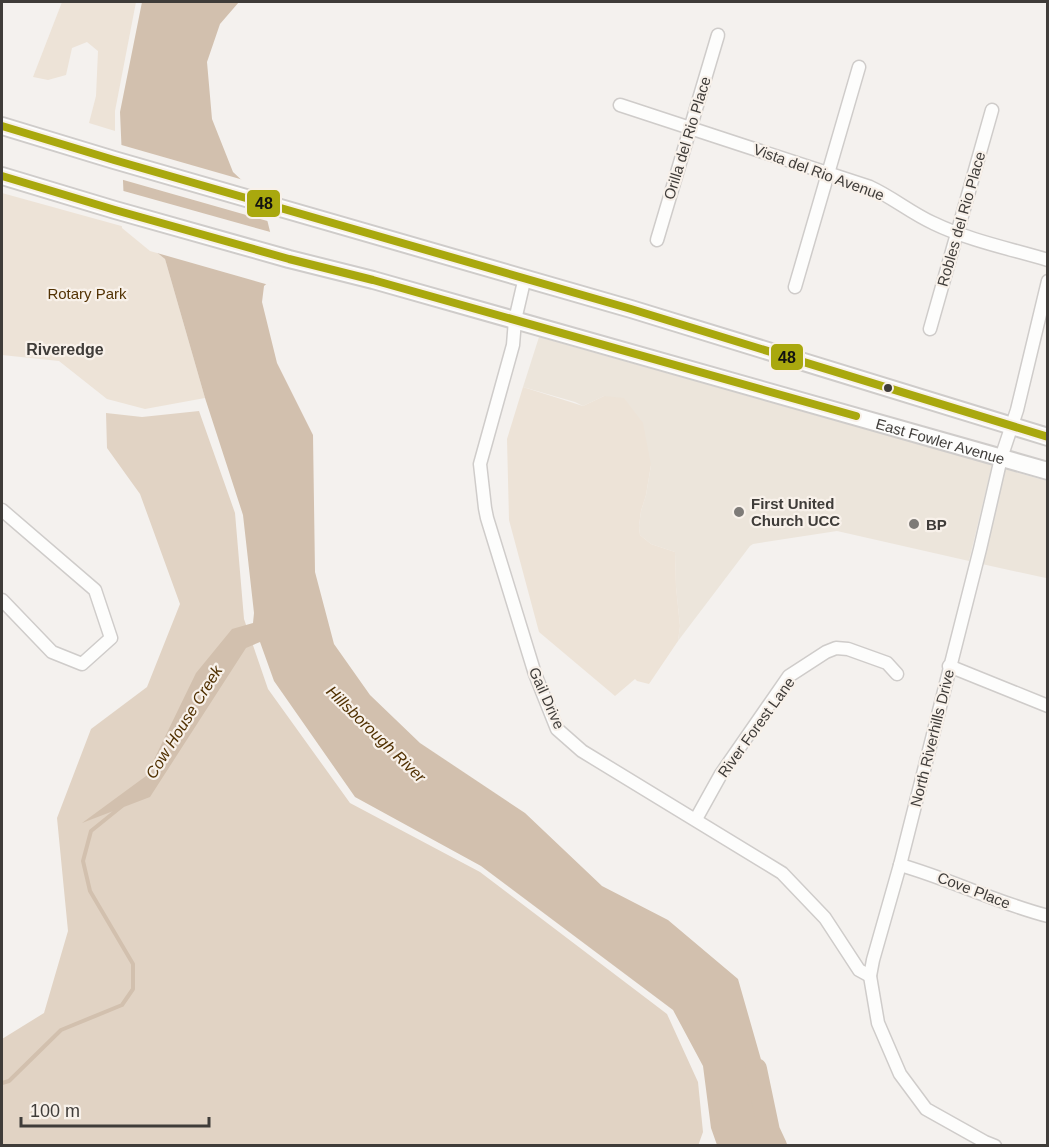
<svg xmlns="http://www.w3.org/2000/svg" width="1049" height="1147" viewBox="0 0 1049 1147" font-family="Helvetica,sans-serif">
  <style>
    .built { fill: #ece5db }
    .green { fill: #ede3d7 }
    .forest { fill: #e1d3c4 }
    .water { fill: #d2c0ae }
    .pier { fill: #f4f1ee }
    .lines { fill: none; stroke-linecap: round; stroke-linejoin: round }
    .stream { stroke: #d2c0ae; stroke-width: 4 }
    .river { stroke: #d2c0ae; stroke-width: 22 }
    .minor-casing { stroke: #cfccca; stroke-width: 15 }
    .major-casing { stroke: #cfccca; stroke-width: 20 }
    .minor { stroke: #fdfdfc; stroke-width: 12 }
    .major { stroke: #fdfdfc; stroke-width: 16 }
    .bus-1-casing { stroke: #f8f1ea; stroke-width: 12 }
    .bus-1 { stroke: #a9a80e; stroke-width: 8 }
    .bus-dot { fill: #3f3c39; stroke: #f8f1ea; stroke-width: 2 }
    .poi-dot { fill: #7e7b78; stroke: #f8f1ea; stroke-width: 2 }
    .labels { text-anchor: middle; dominant-baseline: central; stroke-width: 4.5; stroke-linejoin: round; paint-order: stroke }
    .street-label { font-size: 15px; fill: #3f3c39; stroke: #f8f1ea }
    .park-label { font-size: 15px; fill: #533304; stroke: #f8f1ea }
    .poi-label { font-size: 15px; font-weight: bold; fill: #3f3c39; stroke: #f8f1ea; text-anchor: start }
    .neighbourhood-label { font-size: 16px; font-weight: bold; fill: #3f3c39; stroke: #f8f1ea }
    .water-label { font-size: 16px; font-style: italic; fill: #503001; stroke: #f8f1ea }
    .line-badge { stroke: #f8f1ea; stroke-width: 2 }
    .pale-badge-label { font-size: 16px; text-anchor: middle; font-weight: bold; fill: #111 }
  </style>
  <rect width="100%" height="100%" fill="#f4f1ee"/>
  <g class="built">
    <path d="M539,337L992,465L969,561L837,531L753,544L750,546L678,641L680,626L676,587L675,552L651,544L640,535L639,526L641,511L646,495L651,465L604,396L583,406L575,402L523,387Z"/>
    <path d="M1005,469L1047,481L1048,573L1046,578L982,564Z"/>
  </g>
  <g class="green">
    <path d="M62,2H136L115,111V131L89,123L96,96L98,51L87,42L72,48L66,75L48,80L33,77Z"/>
    <path d="M2,193L125,227L165,259L205,398L145,409L107,399L59,361L2,355Z"/>
    <path d="M523,387L583,406L604,396L624,398L643,423L651,465L646,495L641,511L639,526L640,535L651,544L675,552L676,587L680,626L678,641L649,684L637,681L635,679L615,696L539,632L509,520L507,439Z"/>
  </g>
  <path class="forest" d="M199,411L235,513L244,619L268,689L350,803L480,872L667,1014L698,1082L703,1132L698,1146H2V1039L44,1013L68,931L57,818L91,729L147,687L180,604L140,494L107,448L106,413L142,417Z"/>
  <path class="water" d="M142,2H239L220,24L207,62L212,119L233,172L262,199L280,272L264,286L262,302L277,363L313,435L315,572L334,644L370,695L420,743L525,813L602,886L668,920L738,979L766,1077L759,1126L778,1145H717L711,1128L703,1066L673,1010L481,866L355,797L274,681L260,642L246,648L150,797L82,823L146,776L196,673L232,629L253,623L254,613L243,515L205,398L165,259L125,227L120,112Z"/>
  <g class="pier">
    <path d="M118,144L247,181L265,198L271,222L120,179Z"/>
    <path d="M120,190L274,233L283,272L282,274L269,285L150,251L122,228Z"/>
  </g>
  <g class="lines">
    <path class="stream" d="M2,1083L9,1081L61,1030L122,1005L133,989V964L90,891L83,861L91,831L122,806"/>
    <path class="river" d="M756,1069L769,1131L776,1146"/>
    <defs>
      <g id="minor">
        <path d="M620,105L870,187C892,197 911,213 933,223C968,240 1011,249 1048,260"/>
        <path d="M657,240L718,35"/>
        <path d="M525,277L515,320L513,345L480,464L485,508L487,518L535,674L557,729L582,751L782,873L825,918L859,970L870,976"/>
        <path d="M795,287L859,67"/>
        <path d="M930,329L992,110"/>
        <path d="M2,510L95,590L111,638L82,664L52,652L2,600"/>
        <path d="M949,666L1048,706"/>
        <path d="M696,819L721,774L789,676L826,652L836,648L848,649L887,663L897,674"/>
        <path d="M900,865C950,879 997,903 1048,916"/>
        <path d="M995,1146L985,1142L926,1109L900,1074L878,1023L870,976L873,960L900,865L980,549L1001,458L1017,410L1048,281"/>
      </g>
      <g id="major">
        <path d="M2,126L114,160L631,309L1048,437"/>
        <path id="s1" d="M2,176L115,210L289,259L373,280L1048,471"/>
      </g>
    </defs>
    <use href="#minor" class="minor-casing"/>
    <use href="#major" class="major-casing"/>
    <use href="#minor" class="minor"/>
    <use href="#major" class="major"/>
    <defs>
      <g id="bus-1">
        <path d="M2,126L114,160L631,309L1048,437"/>
        <path d="M2,176L115,210L289,259L373,280L856,416"/>
      </g>
    </defs>
    <use href="#bus-1" class="bus-1-casing"/>
    <use href="#bus-1" class="bus-1"/>
  </g>
  <circle class="bus-dot" cx="888" cy="388" r="5"/>
  <g class="poi-dot">
    <circle cx="739" cy="512" r="6"/>
    <circle cx="914" cy="524" r="6"/>
  </g>
  <g class="labels">
    <g class="street-label">
      <text transform="translate(687 138) rotate(-73)">Orilla del Rio Place</text>
      <text transform="translate(819 172) rotate(20)">Vista del Rio Avenue</text>
      <text transform="translate(961 219) rotate(-74)">Robles del Rio Place</text>
      <text stroke="none"><textPath href="#s1" startOffset="975">East Fowler Avenue</textPath></text>
      <text transform="translate(547 698) rotate(66)">Gail Drive</text>
      <text transform="translate(756 727) rotate(-54)">River Forest Lane</text>
      <text transform="translate(932 738) rotate(-76)">North Riverhills Drive</text>
      <text transform="translate(974 890) rotate(21)">Cove Place</text>
    </g>
    <g class="park-label">
      <text x="87" y="293">Rotary Park</text>
    </g>
    <g class="poi-label">
      <text x="751" y="503">First United<tspan x="751" dy="17">Church UCC</tspan></text>
      <text x="926" y="524">BP</text>
    </g>
    <g class="neighbourhood-label">
      <text x="65" y="349">Riveredge</text>
    </g>
    <g class="water-label">
      <text transform="translate(184 722) rotate(-58)">Cow House Creek</text>
      <text transform="translate(376 734) rotate(44)">Hillsborough River</text>
    </g>
  </g>
  <g class="line-badge">
    <rect x="246" y="189" width="35" height="29" rx="6" fill="#a9a80e"/>
    <rect x="770" y="343" width="34" height="28" rx="6" fill="#a9a80e"/>
  </g>
  <g class="pale-badge-label">
    <text x="264" y="209">48</text>
    <text x="787" y="363">48</text>
  </g>
  <rect width="1049" height="1147" fill="none" stroke="#3f3c39" stroke-width="6"/>
  <path d="M21 1117v9h188v-9" fill="none" stroke="#3f3c39" stroke-width="3"/>
  <text x="30" y="1117" font-size="18" fill="#3f3c39" stroke="#f8f1ea" stroke-width="4.5" paint-order="stroke">100 m</text>
</svg>
